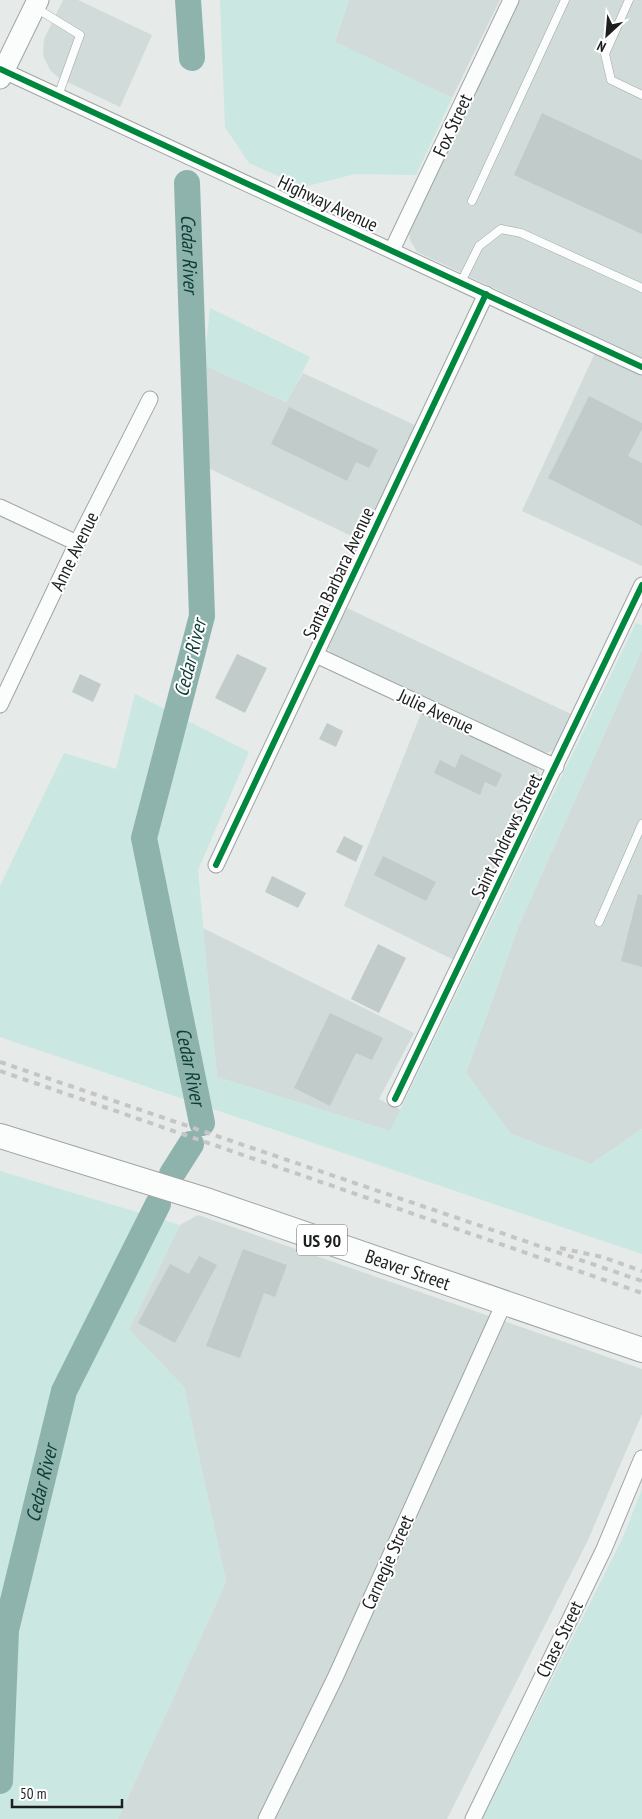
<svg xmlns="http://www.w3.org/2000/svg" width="642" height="1819" viewBox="0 0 642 1819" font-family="'PT Sans Narrow',sans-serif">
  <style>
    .built { fill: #d1dcda }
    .green { fill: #cae7e1 }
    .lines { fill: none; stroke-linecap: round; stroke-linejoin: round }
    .river { stroke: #8eb3ac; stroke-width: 26 }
    .building { fill: #c1ccca }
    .lane-casing { stroke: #a0a4a3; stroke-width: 9 }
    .street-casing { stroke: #a0a4a3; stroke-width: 17 }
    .secondary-casing { stroke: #a0a4a3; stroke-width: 23 }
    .primary-casing { stroke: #a0a4a3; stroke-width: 26 }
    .lane { stroke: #fbfcfc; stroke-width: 8 }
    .street { stroke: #fbfcfc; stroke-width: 15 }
    .secondary { stroke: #fbfcfc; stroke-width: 21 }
    .primary { stroke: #fbfcfc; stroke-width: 24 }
    .rail { stroke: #c4c5c4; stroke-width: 4; stroke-dasharray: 6 6; stroke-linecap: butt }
    .cycleway-casing { stroke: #fff; stroke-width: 9 }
    .cycleway { stroke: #00873e; stroke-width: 6 }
    .labels { text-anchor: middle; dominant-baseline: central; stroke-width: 4; stroke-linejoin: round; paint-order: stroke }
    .shield { fill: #fff; stroke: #606262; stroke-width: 1 }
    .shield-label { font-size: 18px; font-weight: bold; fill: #1c1f1e }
    .street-label { font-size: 19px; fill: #1c1f1e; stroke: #fff }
    .water-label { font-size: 20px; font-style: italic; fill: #0c3c36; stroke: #fff }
  </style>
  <rect width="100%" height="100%" fill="#e6eae9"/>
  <g class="built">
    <path d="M63,0H78L152,35L120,107L59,78L50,70L43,55L44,39Z"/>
    <path d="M349,0H500L452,98L335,42Z"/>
    <path d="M519,0H642V358L417,252L410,240L409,230Z"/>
    <path d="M595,353L642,374V566L522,511Z"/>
    <path d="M204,365L286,402L303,373L417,426L362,541L206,467Z"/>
    <path d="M345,607L573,715L557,748L549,752L538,753L334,658L327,646Z"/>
    <path d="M642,650V1129L591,1164L511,1134L466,1073L519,925Z"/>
    <path d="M422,711L536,766L542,780L454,960L344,906Z"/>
    <path d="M203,928L414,1033L379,1099L401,1110L390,1131L217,1077Z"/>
    <path d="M198,1215L642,1369V1414L588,1540L447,1819H118L226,1582L184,1387L129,1330L180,1225Z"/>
  </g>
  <g class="green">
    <path d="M220,0H349L335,42L452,98L416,175L355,174L303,187L249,163L225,127Z"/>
    <path d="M210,308L310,357L287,402L204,365Z"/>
    <path d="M636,623L642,625V650L519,925L466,1073L511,1134L591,1164L642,1129V1254L0,1037V886L64,753L116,769L135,694L249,752L198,870L217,1077L390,1131Z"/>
    <path d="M0,1171L180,1225L129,1330L184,1387L226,1582L118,1819H0Z"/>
    <path d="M642,1489V1819H482L624,1535Z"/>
  </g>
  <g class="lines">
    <g class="river">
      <path d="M188,0L192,58"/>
      <path id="s1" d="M187,183L202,616L144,838L202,1123"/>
      <path d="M172,1174L191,1144"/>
      <path id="s2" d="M0,1781L6,1630L64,1391L158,1204"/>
    </g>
  </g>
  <g class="building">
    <path d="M542,113L642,160V234L514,175Z"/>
    <path d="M589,396L642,423V429L628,456L642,463V526L548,478Z"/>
    <path d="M289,407L378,450L369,468L356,462L347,481L271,444Z"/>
    <path d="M237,654L267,668L245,713L215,698Z"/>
    <path d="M80,674L101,684L93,702L72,692Z"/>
    <path d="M327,723L343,731L336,747L319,739Z"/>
    <path d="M461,754L502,774L496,787L485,782L480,795L434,773L440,760L455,768Z"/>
    <path d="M344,836L363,846L356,862L336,852Z"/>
    <path d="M383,856L436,882L426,901L374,875Z"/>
    <path d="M272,876L306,893L298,908L265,892Z"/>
    <path d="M638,894L642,895V967L621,961Z"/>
    <path d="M378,944L406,958L379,1013L351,999Z"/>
    <path d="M330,1013L383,1038L372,1060L356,1053L330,1106L294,1088Z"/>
    <path d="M243,1249L287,1265L275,1297L264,1293L240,1358L206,1346Z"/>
    <path d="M199,1256L217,1265L175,1343L138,1323L170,1264L189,1274Z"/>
  </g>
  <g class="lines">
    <defs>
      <g id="lane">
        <path d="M629,0L605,54L611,80L642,95"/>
        <path d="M36,8L80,35L58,96"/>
        <path d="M472,201L565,0"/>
        <path d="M461,282L479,246L501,229L521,233L642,288"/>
        <path d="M599,922L642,824"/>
      </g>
      <g id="street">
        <path d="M4,71L642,367"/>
        <path d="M392,250L511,0"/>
        <path d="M0,507L77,543"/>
        <path d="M316,655L556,767"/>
        <path d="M0,705L77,543L150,399"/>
        <path d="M216,865L486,294"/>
        <path d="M395,1099L642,585"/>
        <path d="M266,1819L335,1678L504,1303"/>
        <path d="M473,1819L604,1549L642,1458"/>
      </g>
      <path id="secondary" d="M0,78L38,0"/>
      <g id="primary">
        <path id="s3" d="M0,1136L209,1201L642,1350"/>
      </g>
    </defs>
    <use href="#lane" class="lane-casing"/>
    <use href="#street" class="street-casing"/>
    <use href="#secondary" class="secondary-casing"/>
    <use href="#primary" class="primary-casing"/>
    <use href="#lane" class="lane"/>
    <use href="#street" class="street"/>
    <use href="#secondary" class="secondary"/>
    <use href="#primary" class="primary"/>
    <g class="rail">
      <path d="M0,1062L642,1281"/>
      <path d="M0,1071L642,1293"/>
      <path d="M560,1248L602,1257L642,1271"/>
    </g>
    <defs>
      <g id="cycleway">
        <path d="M0,69L642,367"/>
        <path d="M216,865L486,294"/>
        <path d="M395,1099L642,585"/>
      </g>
    </defs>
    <use href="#cycleway" class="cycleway-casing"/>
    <use href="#cycleway" class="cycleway"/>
  </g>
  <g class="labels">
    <rect class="shield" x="297" y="1224.5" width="50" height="31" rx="4"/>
    <g class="shield-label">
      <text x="322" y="1240">US 90</text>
    </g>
    <g class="street-label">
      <text transform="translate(452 125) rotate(-65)">Fox Street</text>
      <text transform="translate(328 203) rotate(25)">Highway Avenue</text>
      <text transform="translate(74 551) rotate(-64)">Anne Avenue</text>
      <text transform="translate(338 573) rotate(-65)">Santa Barbara Avenue</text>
      <text transform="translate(436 711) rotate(25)">Julie Avenue</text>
      <text transform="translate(506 836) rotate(-64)">Saint Andrews Street</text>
      <text stroke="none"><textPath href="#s3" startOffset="429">Beaver Street</textPath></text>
      <text transform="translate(387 1562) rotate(-66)">Carnegie Street</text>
      <text transform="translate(559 1639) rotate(-64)">Chase Street</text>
    </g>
    <g class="water-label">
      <text stroke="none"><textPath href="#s1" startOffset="71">Cedar River</textPath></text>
      <text transform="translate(190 658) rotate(-76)">Cedar River</text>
      <text stroke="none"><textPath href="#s1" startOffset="896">Cedar River</textPath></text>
      <text stroke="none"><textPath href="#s2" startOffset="302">Cedar River</textPath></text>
    </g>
  </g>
  <g transform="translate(607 35) rotate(206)" stroke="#ffffff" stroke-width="4" paint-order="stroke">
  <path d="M0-4L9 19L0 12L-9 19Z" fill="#1c1f1e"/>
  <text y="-8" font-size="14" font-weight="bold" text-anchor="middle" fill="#1c1f1e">N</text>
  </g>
  <path d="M12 1799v8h110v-8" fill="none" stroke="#1c1f1e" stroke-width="2.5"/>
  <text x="20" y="1799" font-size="15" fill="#1c1f1e" stroke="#ffffff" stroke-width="4" paint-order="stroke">50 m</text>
</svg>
